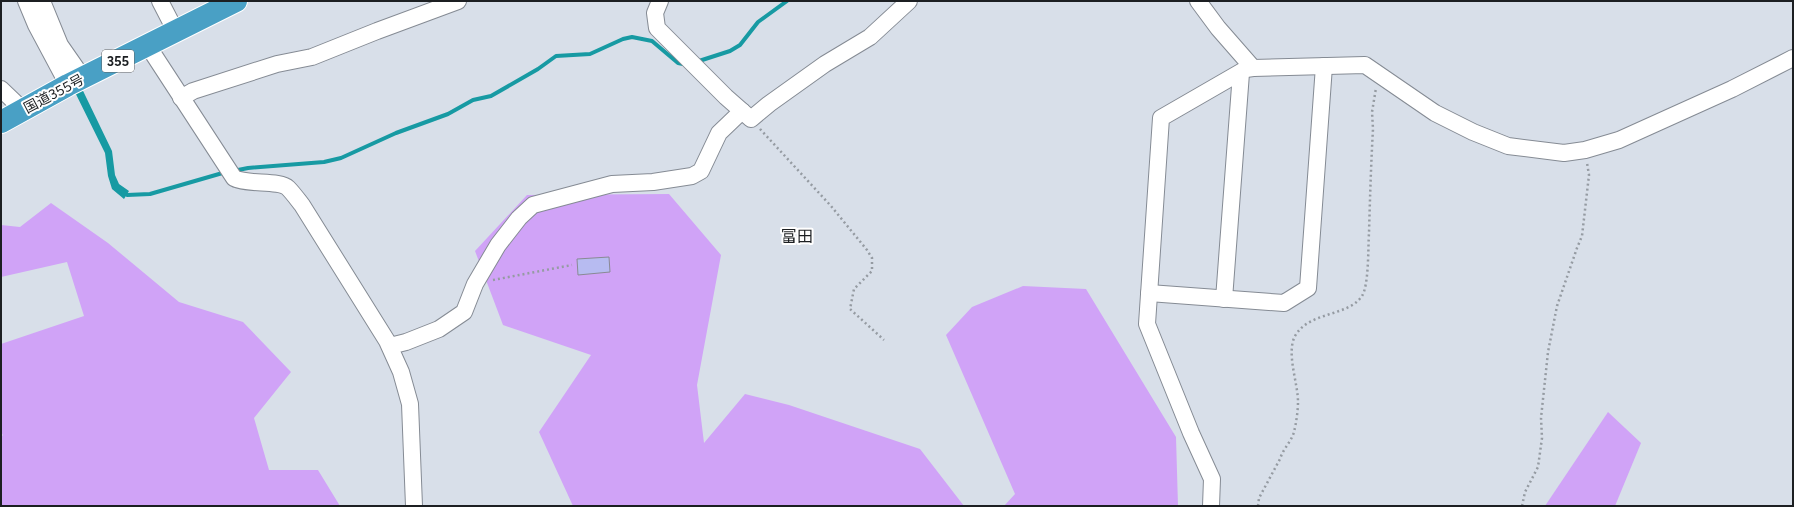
<svg xmlns="http://www.w3.org/2000/svg" width="1794" height="507" viewBox="0 0 1794 507" font-family="Figtree,'Noto Sans JP',sans-serif">
  <style>
    .green { fill: #d0a3f7 }
    .water { fill: #179aa3 }
    .lines { fill: none; stroke-linecap: round; stroke-linejoin: round }
    .stream { stroke: #179aa3; stroke-width: 4 }
    .building { fill: #b7bbf1; stroke: #898a94 }
    .minor-casing { stroke: #858b94; stroke-width: 18 }
    .highway-casing { stroke: #fff; stroke-width: 24 }
    .path { stroke: #959ba2; stroke-width: 2.5; stroke-dasharray: 2 3; stroke-linecap: butt }
    .minor { stroke: #fff; stroke-width: 16 }
    .highway { stroke: #49a0c5; stroke-width: 22 }
    .labels { text-anchor: middle; dominant-baseline: central; stroke-width: 4; stroke-linejoin: round; paint-order: stroke }
    .shield { fill: #fff; stroke: #606264; stroke-width: 1 }
    .shield-label { font-size: 13px; font-weight: bold; fill: #1c1f22 }
    .street-label { font-size: 14px; fill: #1c1f22; stroke: #fff }
    .quarter-label { font-size: 16px; fill: #1c1f22; stroke: #fff }
  </style>
  <rect width="100%" height="100%" fill="#d8dfe9"/>
  <g class="green">
    <path d="M669,194L721,255L697,385L704,443L745,394L789,405L920,449L964,506H573L539,432L591,355L503,325L475,251L527,195Z"/>
    <path d="M51,203L108,243L179,302L243,322L291,372L254,418L269,470H318L340,506H1V437L3,435L1,433V344L84,316L67,262L1,277V225L20,227Z"/>
    <path d="M1023,286L1086,289L1176,437L1178,506H1004L1015,494L946,335L972,307Z"/>
    <path d="M1608,412L1641,443L1615,506H1545Z"/>
  </g>
  <path class="water" d="M72,68L112,151L115,175L119,184L129,191L124,199L112,189L108,176L105,153L65,72Z"/>
  <g class="lines">
    <g class="stream">
      <path d="M699,61L730,51L740,45L758,22L787,1"/>
      <path d="M233,171L248,168L324,162L341,158L396,133L448,114L473,100L491,96L538,69L556,56L590,54L623,39L632,37L652,41L678,63L683,64"/>
      <path d="M123,192L127,195L150,194L226,172"/>
    </g>
  </g>
  <path class="building" d="M609,257L610,272L578,275L577,259Z"/>
  <g class="lines">
    <defs>
      <g id="minor">
        <path d="M26,1L36,25L68,85"/>
        <path d="M42,1L60,45L83,78"/>
        <path d="M160,1L176,32"/>
        <path d="M660,1L655,13L657,28L726,97L751,119L769,104L825,64L870,37L909,1"/>
        <path d="M1198,1L1218,28L1253,68"/>
        <path d="M148,46L234,178C247,185 280,180 288,188C293,193 298,200 302,205L387,341L401,372L410,404L414,506"/>
        <path d="M1,89L23,110"/>
        <path d="M181,98L193,91L277,64L312,57L377,31L458,1"/>
        <path d="M1149,293L1284,303L1308,288L1324,66"/>
        <path d="M1224,299L1241,73"/>
        <path d="M390,346L406,342L439,329L464,312L475,284L498,245L519,218L533,205L612,184L653,182L692,176L701,171L719,133L742,111"/>
        <path d="M1211,506L1212,479L1191,433L1147,324L1161,118L1246,69L1253,68L1365,65L1435,113L1473,132L1508,146L1564,153L1585,150L1619,140L1732,89L1793,58"/>
      </g>
      <path id="highway" d="M1,122L68,85L236,1"/>
    </defs>
    <use href="#minor" class="minor-casing"/>
    <use href="#highway" class="highway-casing"/>
    <g class="path">
      <path d="M760,129L831,206L867,250L872,258V271L854,289L850,309L884,340"/>
      <path d="M493,280L572,265"/>
      <path d="M1258,506L1259,498L1280,459C1283,449 1291,442 1294,432C1296,424 1298,411 1298,402C1298,383 1286,353 1295,336C1309,311 1348,317 1362,296C1369,285 1368,247 1369,233C1370,198 1371,164 1373,129L1372,112L1376,88"/>
      <path d="M1522,506L1525,492L1538,467L1542,438L1541,418L1548,352L1557,306L1577,248L1582,236L1589,175L1587,163"/>
    </g>
    <use href="#minor" class="minor"/>
    <use href="#highway" class="highway"/>
  </g>
  <g class="labels">
    <rect class="shield" x="102" y="50" width="32" height="22" rx="3"/>
    <g class="shield-label">
      <text x="118" y="61">355</text>
    </g>
    <g class="street-label">
      <text transform="translate(54 94) rotate(-28)">国道355号</text>
    </g>
    <g class="quarter-label">
      <text x="797" y="236">富田</text>
    </g>
  </g>
  <rect width="1794" height="507" fill="none" stroke="#1c1f22" stroke-width="4"/>
</svg>
